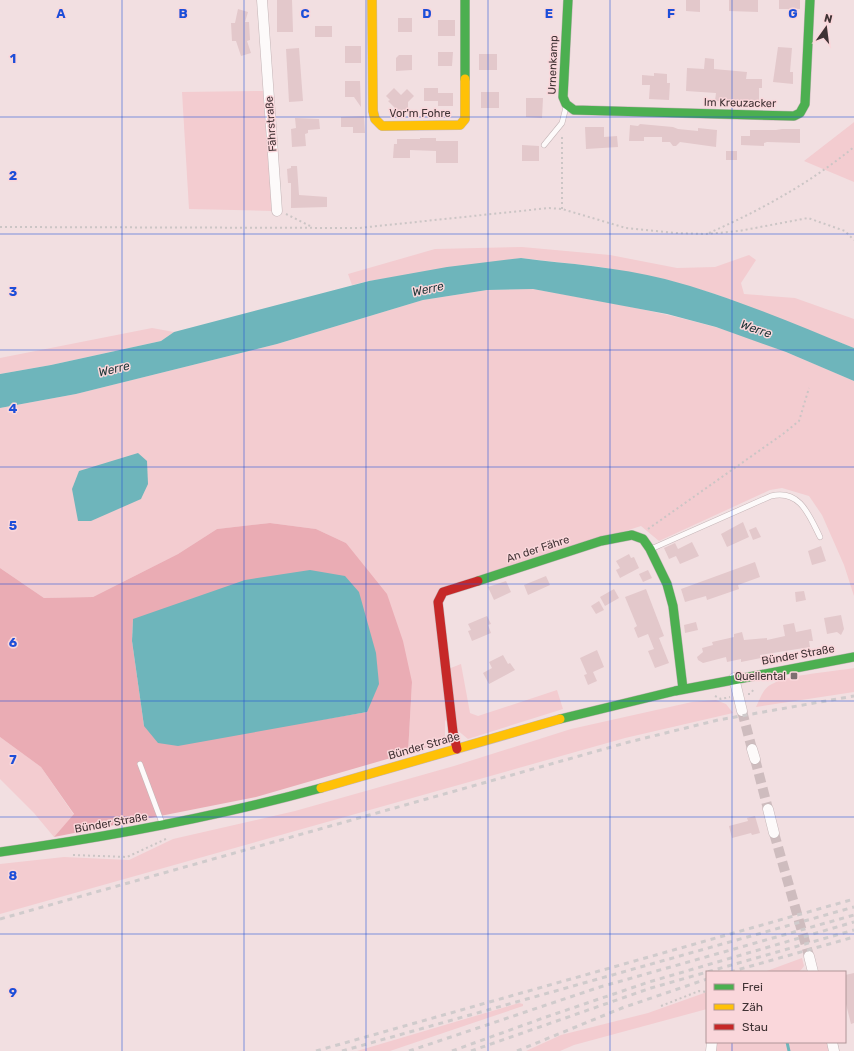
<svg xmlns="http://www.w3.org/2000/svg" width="854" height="1051" viewBox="0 0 854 1051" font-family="Rubik,sans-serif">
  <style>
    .green { fill: #f3ccd0 }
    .forest { fill: #eaacb4; fill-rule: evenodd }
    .water { fill: #6eb5bb }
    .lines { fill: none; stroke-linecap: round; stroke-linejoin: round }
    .stream { stroke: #6eb5bb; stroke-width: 3 }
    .building { fill: #e3c8cb }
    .street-tunnel { stroke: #cebcbe; stroke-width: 10; stroke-dasharray: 10 5; stroke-linecap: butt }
    .lane-casing { stroke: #c4b5b7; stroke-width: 6 }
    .street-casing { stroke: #c4b5b7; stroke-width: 11 }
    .fast-casing { stroke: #c4b5b7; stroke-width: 10 }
    .slow-casing { stroke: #c4b5b7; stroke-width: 10 }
    .jam-casing { stroke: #c4b5b7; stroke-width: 10 }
    .path { stroke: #cbc5c5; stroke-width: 2; stroke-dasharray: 2 3; stroke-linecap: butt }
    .lane { stroke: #fdfafa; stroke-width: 5 }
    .street { stroke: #fdfafa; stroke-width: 10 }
    .fast { stroke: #4caf50; stroke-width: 9 }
    .slow { stroke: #ffc107; stroke-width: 9 }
    .jam { stroke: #c62828; stroke-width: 9 }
    .rail { stroke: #d0cbcc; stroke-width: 3; stroke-dasharray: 5 5; stroke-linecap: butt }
    .grid { fill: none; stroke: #1d4ed8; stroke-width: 1; stroke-opacity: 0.55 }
    .poi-dot { fill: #7e6f71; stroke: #fad7db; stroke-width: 1.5 }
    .labels { text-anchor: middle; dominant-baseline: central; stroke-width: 3; stroke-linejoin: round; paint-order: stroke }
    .street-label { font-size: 11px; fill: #403234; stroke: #fad7db }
    .poi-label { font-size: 11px; fill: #403234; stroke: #fad7db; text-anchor: end }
    .water-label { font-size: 12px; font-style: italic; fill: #1f3739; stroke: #fad7db }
    .grid-label { font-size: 13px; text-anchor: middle; font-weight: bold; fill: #1d4ed8; stroke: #fad7db; stroke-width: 3; stroke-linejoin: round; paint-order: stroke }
  </style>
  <rect width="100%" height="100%" fill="#f2dfe1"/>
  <g class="green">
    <path d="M263,91L272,211L189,209L182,92Z"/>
    <path d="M854,122V182L804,161L853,123Z"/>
    <path d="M522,247L610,255L677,268L715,267L749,255L756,260L741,283L744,294L795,298L854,319V348L718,295L664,279L601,267L521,258L369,281L352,285L348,274L435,249Z"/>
    <path d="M533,289C594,300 656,310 715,327C763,341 808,361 854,381V596L844,565L822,515L809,496L782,488L770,490L659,541L641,526L441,590L443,671L461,664L470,713L478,716L557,690L563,709L468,739L445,720V738L440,744L408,753L412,682L346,543L316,529L270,523L217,529L178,554L93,597L44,598L0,568V408L76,394L277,344L423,300L487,290Z"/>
    <path d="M152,328L174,332L161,341L51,365L0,374V358Z"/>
    <path d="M854,668V692L756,707C760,699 763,688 772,684C790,674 832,672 854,668Z"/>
    <path d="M716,700L726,704L733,713L625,738L0,914V864L64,857L129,860L173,839L295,811L454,766L571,729L692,702Z"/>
    <path d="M0,737L41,767L74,815L54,837L34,813L0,779Z"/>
    <path d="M802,958L804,966L801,970L797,972H764Z"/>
    <path d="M707,992V1009L574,1045L560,1051H526L561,1035L648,1013Z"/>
    <path d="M519,1003L523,1004V1006L390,1051H357Z"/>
    <path d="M716,1042H829L831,1051H714Z"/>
  </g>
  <path class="forest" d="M270,523L316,529L346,543L387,594L403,641L412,682L408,753L256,797L54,837L74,814L41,767L0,737V568L44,598L93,597L178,554L217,529ZM133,619L367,712L278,727L144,726L132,641Z"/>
  <g class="water">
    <path d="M521,258C568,264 618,267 665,279C730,296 792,323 854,348V381L786,352L716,327L667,314L533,289L487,290L423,300L277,344L76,394L0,408V374L51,365L161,341L174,332L369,281L447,267Z"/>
    <path d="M138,453L147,461L148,484L141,499L91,521H78L72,489L79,471Z"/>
    <path d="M310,570L345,576L359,592L376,653L379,684L367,712L178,746L158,743L144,726L132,641L133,619L245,580Z"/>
  </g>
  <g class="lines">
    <path class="stream" d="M787,1042L789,1051"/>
  </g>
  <g class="building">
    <path d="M277,0H292L293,32H277Z"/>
    <path d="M686,0H700V12L686,11Z"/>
    <path d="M729,0H758V12L729,11Z"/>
    <rect x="779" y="0" width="21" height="9"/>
    <path d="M238,9L248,12L245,22H249L250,40L247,41L251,53L241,56L236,41H232L231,23H235Z"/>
    <rect x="398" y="18" width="14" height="14"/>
    <rect x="438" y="20" width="17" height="16"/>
    <rect x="315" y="26" width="17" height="11"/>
    <rect x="345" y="46" width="16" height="17"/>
    <path d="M778,47L792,48L790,72H793V84L773,82Z"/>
    <path d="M299,48L303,101L289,102L286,49Z"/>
    <path d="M438,52H453L452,66H438Z"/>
    <rect x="479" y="54" width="18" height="16"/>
    <path d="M399,55H412V70L396,71V58Z"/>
    <path d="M705,58L714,59V69L747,72L746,79H762V88H759V102L715,101L716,93L686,91L687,68L704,69Z"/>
    <path d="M654,73L667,74V83H670L669,100L649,99L650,85H642V75L654,76Z"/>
    <path d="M345,81H360L361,107L354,97H345Z"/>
    <path d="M394,88L401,95L407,89L414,96L408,102V113H396V109L388,101L390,100L386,96Z"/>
    <path d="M424,88H438V93H453V106H438V101H424Z"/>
    <rect x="481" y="92" width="18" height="16"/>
    <path d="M526,98H543L542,118L526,117Z"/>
    <path d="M364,116L365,133H353V127H341V117Z"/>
    <path d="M295,118L319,119L320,129L308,130V133L305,134L306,146L292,147L291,129L296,128Z"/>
    <path d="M640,124L673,127L678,129L698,131V128L717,130L716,147L680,142L676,146H673L670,142H662V137H644V141H629L630,125L638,126Z"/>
    <path d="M585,127H604V137L617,136L618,147L586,149Z"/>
    <path d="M782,129H800V143L767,142L764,143V146L741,145V136H750V130H776Z"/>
    <path d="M420,138H436V141H458V163H436V151L410,150V158H393L394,144H397V139H420Z"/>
    <path d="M522,145L539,146V161H522Z"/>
    <rect x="726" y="151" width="11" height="9"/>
    <path d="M291,166H297L299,195L327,197V207L291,208V183H288L287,169L291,168Z"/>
    <path d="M743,522L749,537L727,547L721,534Z"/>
    <path d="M756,527L761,537L753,540L749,530Z"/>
    <path d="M692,542L699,556L680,564L676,556L669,559L664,548L675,543L678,549Z"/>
    <path d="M821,546L826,561L812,565L808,551Z"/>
    <path d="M629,554L631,558L634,557L639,568L620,578L616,570L620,568L616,561Z"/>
    <path d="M755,562L760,577L738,585L739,589L707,600L706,596L685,602L681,589Z"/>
    <path d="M648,570L652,578L643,582L639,574Z"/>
    <path d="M546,576L550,585L528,595L524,585Z"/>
    <path d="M506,581L511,592L494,600L488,587Z"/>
    <path d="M614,589L619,598L605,606L600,597Z"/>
    <path d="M646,589L664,636L659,638L669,663L655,668L648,651L654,649L648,634L638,638L634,628L637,626L625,597Z"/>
    <path d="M804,591L806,600L796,602L795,592Z"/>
    <path d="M599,601L604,610L596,614L591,606Z"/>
    <path d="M841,615L844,629L841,635L837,632L827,634L824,618Z"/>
    <path d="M487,616L491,624L488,625L491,633L472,641L468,631L471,630L468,624Z"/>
    <path d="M696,622L698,630L685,633L684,625Z"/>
    <path d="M794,623L796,632L811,629L813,641H809L810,647L760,655L761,658L741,662V659L727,662L726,657L703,663L698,660L697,657L703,652L702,648L713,645L712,642L734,637V634L742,632L744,640L767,638V640L785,636L783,625Z"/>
    <path d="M597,650L604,667L593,672L597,681L588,685L584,675L587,674L580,658Z"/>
    <path d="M503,655L508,664L510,663L515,670L489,684L483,673L492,668L489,662Z"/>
    <path d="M755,816L760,833L752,835L751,833L732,838L729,826L748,821L747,818Z"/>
    <path d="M854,973V1023L851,1024L845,1000V975Z"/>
  </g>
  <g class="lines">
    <g class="street-tunnel">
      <path d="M742,711L752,749"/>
      <path d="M755,759L768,809"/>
      <path d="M774,833L809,956"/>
    </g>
    <defs>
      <g id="lane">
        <path d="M544,145L562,123L566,107"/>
        <path d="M651,549L771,496C800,489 809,515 820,537"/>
        <path d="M140,764L162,823"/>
      </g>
      <g id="street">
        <path d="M262,0L277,211"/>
        <path d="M734,678L742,711"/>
        <path d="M752,749L755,759"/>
        <path d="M768,809L774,833"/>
        <path d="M809,956L813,972"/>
        <path d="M832,1042L834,1051"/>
        <path d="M711,1051L712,1042"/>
      </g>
      <g id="fast">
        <path d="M465,0V79"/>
        <path d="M568,0L563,97L566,104L574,110L794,116L800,113L805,104L810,0"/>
        <path d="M478,581L601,541L632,535L643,539L650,549L667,584L673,606L683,689"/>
        <path d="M560,719L675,691L854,657"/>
        <path d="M0,852C108,837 215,817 321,788"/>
      </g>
      <g id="slow">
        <path d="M372,0L373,111L375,119L382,126L460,125L465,119V79"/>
        <path d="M321,788L560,719"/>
      </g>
      <path id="jam" d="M457,749L453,732L438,602L443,592L478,581"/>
    </defs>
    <use href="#lane" class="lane-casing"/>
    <use href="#street" class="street-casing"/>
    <use href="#fast" class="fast-casing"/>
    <use href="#slow" class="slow-casing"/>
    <use href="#jam" class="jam-casing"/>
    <g class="path">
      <path d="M562,209V136"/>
      <path d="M286,214L310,226"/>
      <path d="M0,227L359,228L549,208L562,209L626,228L676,233L706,234L739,231L808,218L845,231L854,240"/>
      <path d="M709,233C761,210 810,183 854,147"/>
      <path d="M648,529L783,434L799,421L809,388"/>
      <path d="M748,694H750L755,688"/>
      <path d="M715,696L721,699L730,697"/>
      <path d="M73,855L127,857L168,838"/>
      <path d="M661,1006L699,991L707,992"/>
    </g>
    <use href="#lane" class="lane"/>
    <use href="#street" class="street"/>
    <use href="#fast" class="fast"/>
    <use href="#slow" class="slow"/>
    <use href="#jam" class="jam"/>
    <g class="rail">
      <path d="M0,919L629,742L718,720L854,696"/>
      <path d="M730,972L854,937"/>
      <path d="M316,1051L854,899"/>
      <path d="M342,1051L854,907"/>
      <path d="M409,1051L600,987L854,915"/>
      <path d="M452,1051L546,1017L649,982L854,922"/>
      <path d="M471,1051L651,988L854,930"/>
      <path d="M517,1051L622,1008L707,979"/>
    </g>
  </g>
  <path class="grid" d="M122,0V1051M244,0V1051M366,0V1051M488,0V1051M610,0V1051M732,0V972M0,117H854M0,234H854M0,350H854M0,467H854M0,584H854M0,701H854M0,817H854M0,934H854M732,1042V1051"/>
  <rect class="poi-dot" x="790" y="672" width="8" height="8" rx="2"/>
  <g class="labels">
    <g class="street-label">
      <text transform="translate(553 65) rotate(-88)">Urnenkamp</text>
      <text transform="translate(740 103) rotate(1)">Im Kreuzacker</text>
      <text x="420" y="113">Vor'm Fohre</text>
      <text transform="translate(271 124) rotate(-94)">Fährstraße</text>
      <text transform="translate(538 549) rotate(-18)">An der Fähre</text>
      <text transform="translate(798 655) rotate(-10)">Bünder Straße</text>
      <text transform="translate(424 746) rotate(-16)">Bünder Straße</text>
      <text transform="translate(111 823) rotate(-10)">Bünder Straße</text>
    </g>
    <g class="poi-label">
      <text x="786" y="676">Quellental</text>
    </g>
    <g class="water-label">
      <text transform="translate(428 289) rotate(-12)">Werre</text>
      <text transform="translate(756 329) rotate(19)">Werre</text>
      <text transform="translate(114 369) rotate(-13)">Werre</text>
    </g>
  </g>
  <g class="grid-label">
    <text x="61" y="18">A</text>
    <text x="183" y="18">B</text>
    <text x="305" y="18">C</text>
    <text x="427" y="18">D</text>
    <text x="549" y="18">E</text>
    <text x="671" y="18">F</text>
    <text x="793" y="18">G</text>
    <text x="13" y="63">1</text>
    <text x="13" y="180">2</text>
    <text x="13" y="296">3</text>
    <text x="13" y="413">4</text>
    <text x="13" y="530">5</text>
    <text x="13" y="647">6</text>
    <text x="13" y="764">7</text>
    <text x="13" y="880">8</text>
    <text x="13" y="997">9</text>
  </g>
  <rect x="706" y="971" width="140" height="72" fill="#fad7db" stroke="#b09598"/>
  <rect x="714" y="984" width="20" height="6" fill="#4caf50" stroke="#b09598"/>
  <text x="742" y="991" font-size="12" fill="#403234">Frei</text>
  <rect x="714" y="1004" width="20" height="6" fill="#ffc107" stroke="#b09598"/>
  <text x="742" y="1011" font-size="12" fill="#403234">Zäh</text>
  <rect x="714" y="1024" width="20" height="6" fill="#c62828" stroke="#b09598"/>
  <text x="742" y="1031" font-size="12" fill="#403234">Stau</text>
  <g transform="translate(826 28) rotate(14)" stroke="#fad7db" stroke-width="3" paint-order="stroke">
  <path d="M0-3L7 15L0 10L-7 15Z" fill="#403234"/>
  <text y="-6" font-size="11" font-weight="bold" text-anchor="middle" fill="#403234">N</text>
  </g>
</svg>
